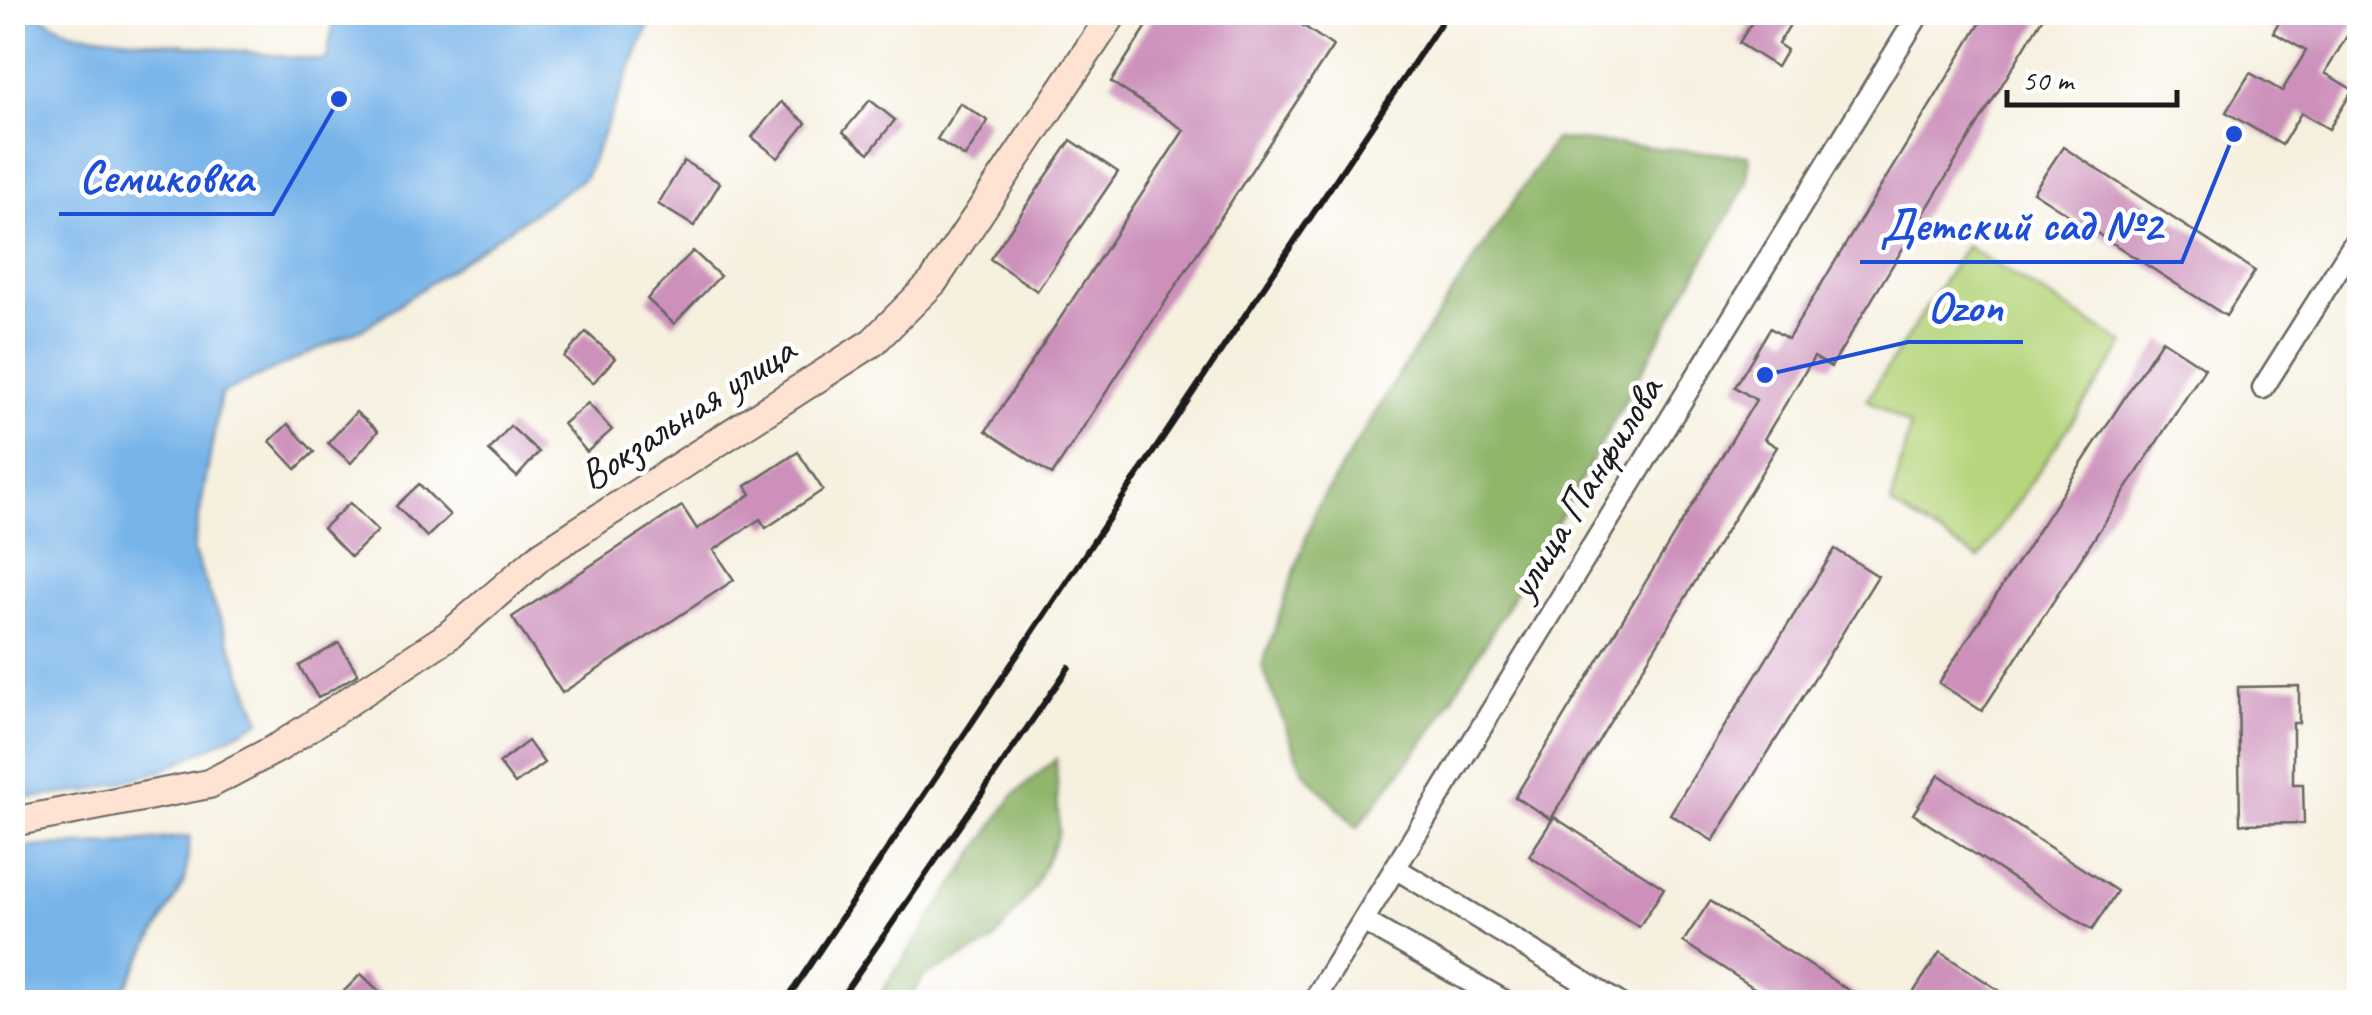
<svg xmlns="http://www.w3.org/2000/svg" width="2372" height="1015" viewBox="0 0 2372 1015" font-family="Caveat,sans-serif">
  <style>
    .green { fill: #b6d57d; stroke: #69784c; stroke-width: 2.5 }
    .forest { fill: #90b66c; stroke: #566944; stroke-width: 2.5 }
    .water { fill: #77b4e9; stroke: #4a6882; stroke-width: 2.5 }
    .building { fill: #cc90ba }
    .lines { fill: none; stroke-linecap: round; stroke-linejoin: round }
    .minor-casing { stroke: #686660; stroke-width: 25 }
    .secondary-casing { stroke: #686660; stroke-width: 32 }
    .minor { stroke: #fff; stroke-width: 20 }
    .secondary { stroke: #fee3d2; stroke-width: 28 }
    .rail { stroke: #1c1c1c; stroke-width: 6 }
    .labels { text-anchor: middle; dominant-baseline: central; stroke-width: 9; stroke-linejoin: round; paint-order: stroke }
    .street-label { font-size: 42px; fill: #1c1c1c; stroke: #fff }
    .leader { fill: none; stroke: #1d4ed8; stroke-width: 4 }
    .callout-dot { fill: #1d4ed8; stroke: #fff; stroke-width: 4 }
    .callout-label { font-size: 45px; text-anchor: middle; font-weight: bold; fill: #1d4ed8; stroke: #fff; stroke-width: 9; stroke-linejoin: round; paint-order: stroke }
  </style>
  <rect width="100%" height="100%" fill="#fff"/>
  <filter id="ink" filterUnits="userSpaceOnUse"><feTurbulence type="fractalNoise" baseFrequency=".01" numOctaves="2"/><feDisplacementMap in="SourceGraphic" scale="20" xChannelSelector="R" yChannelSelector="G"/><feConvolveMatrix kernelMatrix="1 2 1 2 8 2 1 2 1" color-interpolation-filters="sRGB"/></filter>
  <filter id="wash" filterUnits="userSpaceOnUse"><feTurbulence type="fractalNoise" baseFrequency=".0048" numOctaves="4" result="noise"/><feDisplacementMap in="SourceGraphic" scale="40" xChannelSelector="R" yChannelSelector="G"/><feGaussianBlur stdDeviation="2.25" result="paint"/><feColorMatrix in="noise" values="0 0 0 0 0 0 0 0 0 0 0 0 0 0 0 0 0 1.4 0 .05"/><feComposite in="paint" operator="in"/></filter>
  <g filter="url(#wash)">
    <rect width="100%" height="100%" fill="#f6f0df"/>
    <path class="green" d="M1966,246L2125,344L1979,559L1891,505L1910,426L1867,399Z"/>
    <g class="forest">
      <path d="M1555,139L1749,156L1747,183L1552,531L1435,727L1357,828L1303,771L1262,666L1316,509L1413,352Z"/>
      <path d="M1056,759L1059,832L1034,888L992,943L923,977L908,1002H875L1013,796Z"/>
    </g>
    <path class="water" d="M12,13H35L70,32L326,61L336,13H654L585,177L366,327L221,394L193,551L261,721L164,770L90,791L18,799L14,847L115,844L190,836L185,880L128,983L121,1002H13Z"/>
    <g id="blocks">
      <g class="building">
        <path d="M1156,12H1283L1333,46L1052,475L986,431L1184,130L1111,82Z"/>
        <path d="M1758,12H1798L1778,44L1787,50L1777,67L1739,43Z"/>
        <path d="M1987,12H2046L1831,367L1814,357L1764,439L1777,447L1551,819L1515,797L1756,400L1735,387L1770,328L1788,339Z"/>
        <path d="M2285,12L2360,14L2325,73L2353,90L2329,129L2301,113L2282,145L2226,112L2250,73L2282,91L2306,51L2273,32Z"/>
        <path d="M870,100L895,120L869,153L843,132Z"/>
        <path d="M781,102L806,123L778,158L752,137Z"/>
        <path d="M960,103L988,121L965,157L937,139Z"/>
        <path d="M1071,140L1118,172L1037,291L990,259Z"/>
        <path d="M2063,147L2255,271L2226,316L2033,192Z"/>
        <path d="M684,161L720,183L694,226L658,204Z"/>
        <path d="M693,251L720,276L674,324L647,299Z"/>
        <path d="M586,332L615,358L593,383L564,357Z"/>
        <path d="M2162,340L2205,368L1982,711L1939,683Z"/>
        <path d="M588,403L612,430L587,452L563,424Z"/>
        <path d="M356,412L378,431L351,463L328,443Z"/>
        <path d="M288,424L314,452L296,469L270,441Z"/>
        <path d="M510,426L539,452L517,477L489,451Z"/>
        <path d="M798,452L823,490L766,528L760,519L714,550L734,580L562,693L512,617L682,506L697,529L751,494L746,486Z"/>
        <path d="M419,484L450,515L427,537L396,506Z"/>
        <path d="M350,503L378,531L351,557L323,528Z"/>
        <path d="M1835,549L1878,576L1713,841L1670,814Z"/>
        <path d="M339,643L358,674L318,698L299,666Z"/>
        <path d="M2299,686V723H2293V784H2303L2304,823L2240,824L2238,687Z"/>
        <path d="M528,741L544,763L515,784L499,763Z"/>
        <path d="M1939,775L2117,891L2092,930L1913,814Z"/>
        <path d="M1554,817L1664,888L1639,927L1529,856Z"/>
        <path d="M1710,901L1867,1002H1776L1683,942Z"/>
        <path d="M1940,952L2017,1002H1907Z"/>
        <path d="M361,974L381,993L371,1002H333Z"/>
      </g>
    </g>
  </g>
  <g filter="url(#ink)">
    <use href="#blocks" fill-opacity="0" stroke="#686660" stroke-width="2.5"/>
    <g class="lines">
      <defs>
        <g id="minor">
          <path d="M2263,388L2360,234"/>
          <path d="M1395,868L1617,1002"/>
          <path d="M1363,921L1506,1002"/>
          <path d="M1313,1002L1920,12"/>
        </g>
        <path id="secondary" d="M12,822L209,784L279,747L448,636L542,555L873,342L933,282L1114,12"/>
      </defs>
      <use href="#minor" class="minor-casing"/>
      <use href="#secondary" class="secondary-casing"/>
      <use href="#minor" class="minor"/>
      <use href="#secondary" class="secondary"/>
      <g class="rail">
        <path d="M785,1002L1448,12"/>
        <path d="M838,1002L1069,667"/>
      </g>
    </g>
  </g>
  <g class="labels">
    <g class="street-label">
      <text transform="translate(687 413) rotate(-33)">Вокзальная улица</text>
      <text transform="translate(1585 488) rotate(-58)">улица Панфилова</text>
    </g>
  </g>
  <path class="leader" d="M339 99L273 214H59M2234 134L2182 262H1860M1765 375L1908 342H2023"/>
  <g class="callout-dot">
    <circle cx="339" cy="99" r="10"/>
    <circle cx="2234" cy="134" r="10"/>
    <circle cx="1765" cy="375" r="10"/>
  </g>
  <g class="callout-label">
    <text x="166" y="192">Семиковка</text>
    <text x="2021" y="240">Детский сад №2</text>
    <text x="1965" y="321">Ozon</text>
  </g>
  <rect width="2372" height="1015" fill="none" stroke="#fff" stroke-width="50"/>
  <path d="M2007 90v15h170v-15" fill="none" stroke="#1c1c1c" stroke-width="5"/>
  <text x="2022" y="90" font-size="30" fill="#1c1c1c" stroke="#ffffff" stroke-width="8" paint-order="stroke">50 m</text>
</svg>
